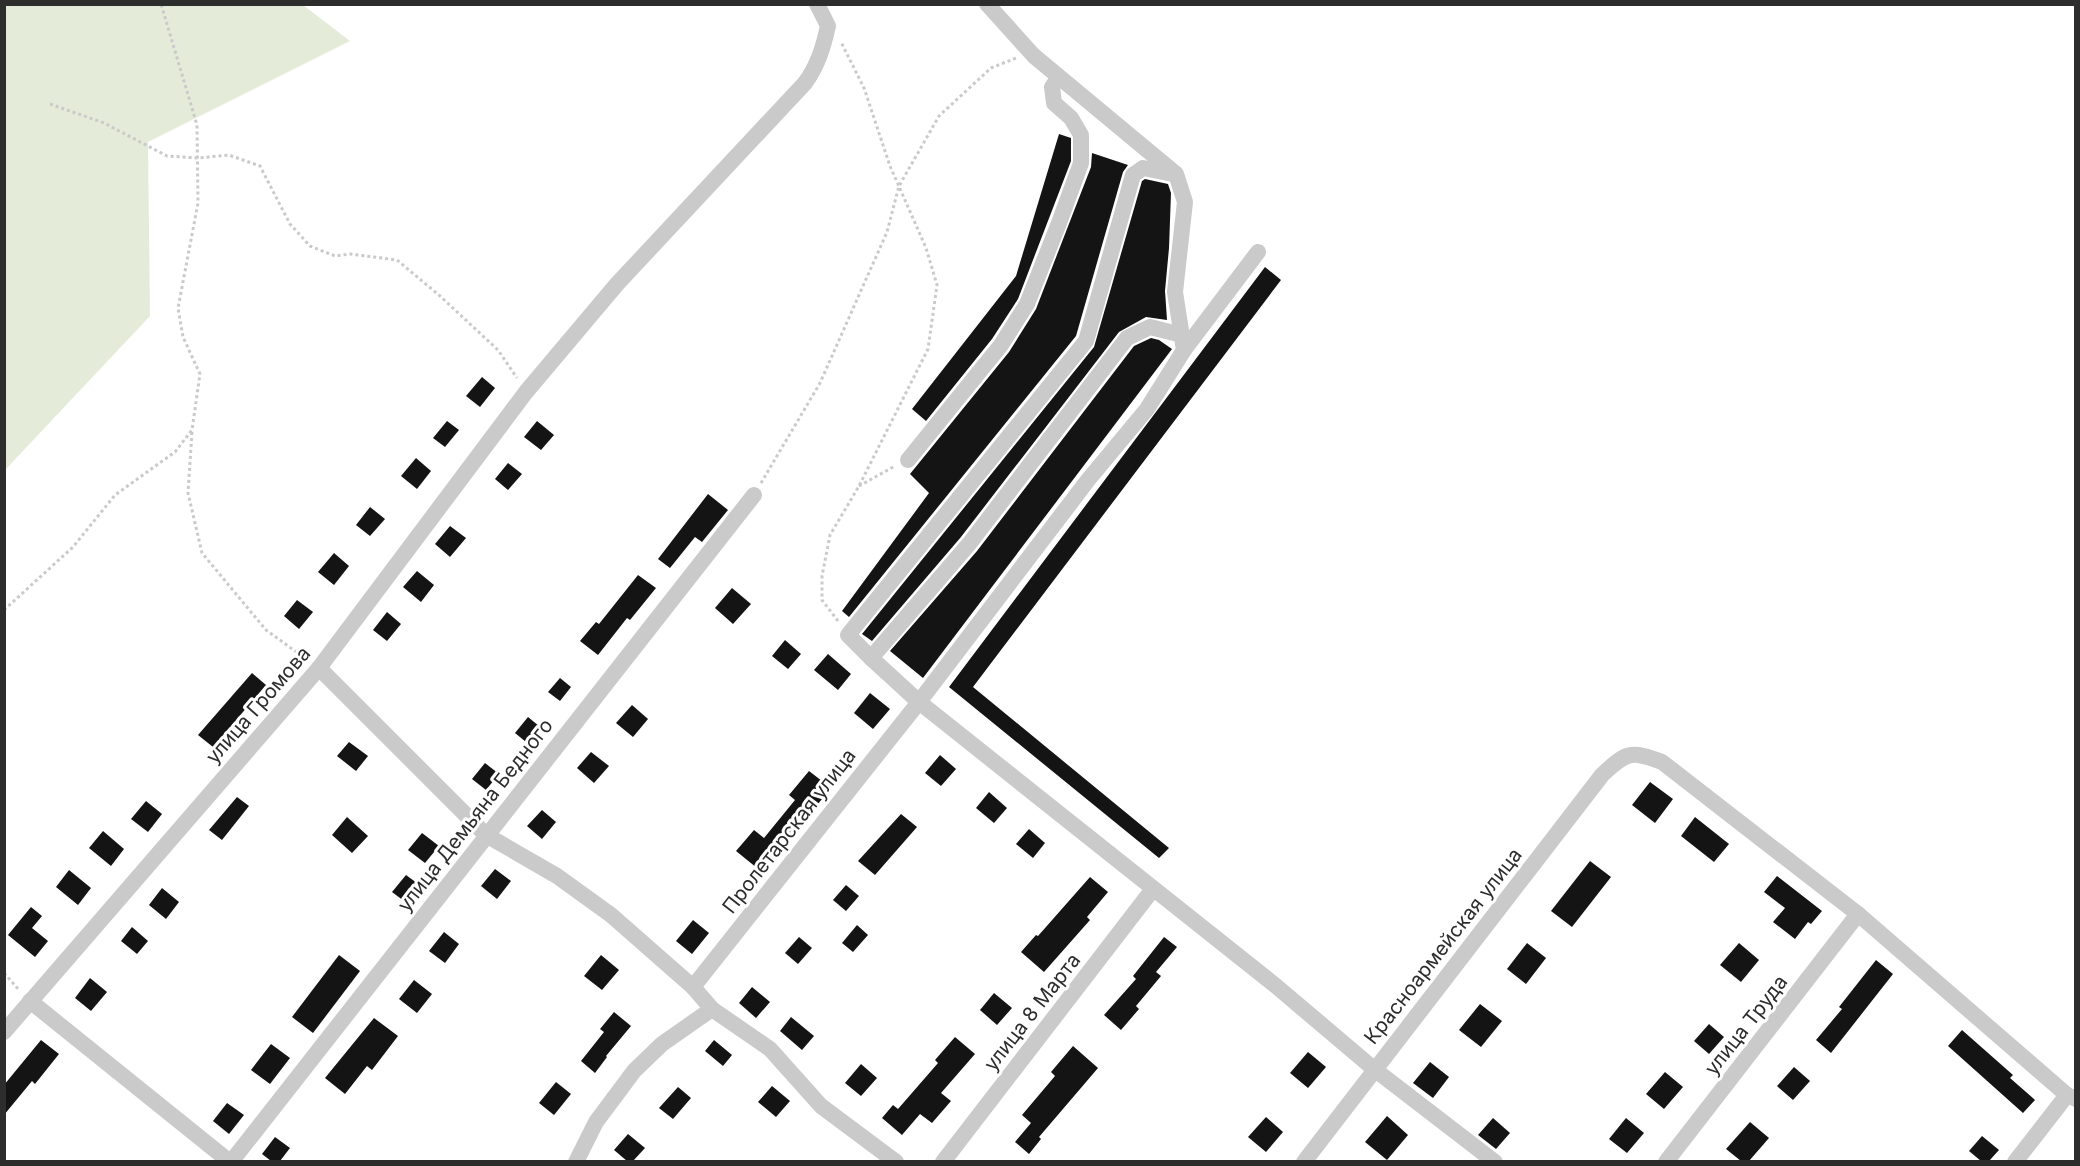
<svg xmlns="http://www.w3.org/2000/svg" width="2080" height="1166" viewBox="0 0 2080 1166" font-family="Inter,sans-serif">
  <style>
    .green { fill: #e5ebd9 }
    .building { fill: #141414 }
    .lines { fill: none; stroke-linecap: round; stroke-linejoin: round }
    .path { stroke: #cacaca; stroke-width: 3; stroke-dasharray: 3 3; stroke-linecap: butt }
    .minor { stroke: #cacaca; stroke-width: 16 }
    .labels { text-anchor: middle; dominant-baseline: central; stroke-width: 6; stroke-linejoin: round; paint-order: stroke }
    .street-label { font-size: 20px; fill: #2d2d2d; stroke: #fff }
  </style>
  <rect width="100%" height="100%" fill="#fff"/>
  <path class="green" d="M5,4L303,5L350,41L148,142L150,316L5,470Z"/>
  <g class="building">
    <path d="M1059,134L1071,138V161L1018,299L992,339L926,421L912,409L1016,276Z"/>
    <path d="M1092,153L1128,165L1123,172L1076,336L849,617L842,611L929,493L910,474L1009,352L1036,309L1091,167Z"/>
    <path d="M1145,179L1168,184L1171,193L1169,248L1165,291L1167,320L1146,317L1119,332L961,537L872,641L862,634L1094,347L1142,181Z"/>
    <path d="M1265,267L1281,280L973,687L1169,848L1159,858L949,687Z"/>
    <path d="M1151,338L1159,340L1172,349L923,678L890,651L977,551L1134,346Z"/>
    <path d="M482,377L495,388L480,407L466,396Z"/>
    <path d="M447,421L459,430L445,447L433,438Z"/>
    <path d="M537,421L554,435L541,450L524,437Z"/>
    <path d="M416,458L431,471L417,489L401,476Z"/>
    <path d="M508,463L522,474L508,490L495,479Z"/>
    <path d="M708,494L728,510L702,542L695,537L670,568L658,559Z"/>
    <path d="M370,507L385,519L370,536L356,525Z"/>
    <path d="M450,526L466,538L450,557L435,544Z"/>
    <path d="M334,553L349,566L334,585L318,572Z"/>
    <path d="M417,571L434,585L421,602L403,587Z"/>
    <path d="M638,575L656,588L630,620L627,618L598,655L580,641L596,622L599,624Z"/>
    <path d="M732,588L751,604L733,624L715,608Z"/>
    <path d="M297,600L313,612L299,629L284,616Z"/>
    <path d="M387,612L401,624L387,641L373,630Z"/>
    <path d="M785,640L801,654L788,669L772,656Z"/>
    <path d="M828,654L851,674L838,690L814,670Z"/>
    <path d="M252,673L266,685L213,747L198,735Z"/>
    <path d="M560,678L571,687L560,701L548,692Z"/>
    <path d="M870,693L890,709L873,729L854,713Z"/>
    <path d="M632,705L648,719L633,737L616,723Z"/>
    <path d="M528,717L539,726L526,742L515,733Z"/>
    <path d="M349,742L368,756L356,771L337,756Z"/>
    <path d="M591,752L609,766L594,783L577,768Z"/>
    <path d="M940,755L956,769L941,786L925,773Z"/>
    <path d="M485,763L499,774L486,790L472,779Z"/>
    <path d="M809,771L831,788L791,837L787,833L757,868L736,851L754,830L764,838L795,800L789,795Z"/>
    <path d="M1650,782L1673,799L1655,823L1632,805Z"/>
    <path d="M989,792L1007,808L994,823L976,808Z"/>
    <path d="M237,797L249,806L222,840L209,830Z"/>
    <path d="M146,801L162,814L148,832L131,819Z"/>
    <path d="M542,810L556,822L542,839L527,826Z"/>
    <path d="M901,814L917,827L875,875L858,861Z"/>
    <path d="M347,817L368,836L352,853L332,835Z"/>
    <path d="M1695,817L1729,844L1714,862L1681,836Z"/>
    <path d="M1029,829L1045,843L1033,858L1016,844Z"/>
    <path d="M103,831L124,849L111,866L89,848Z"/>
    <path d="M422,833L439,846L425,863L408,850Z"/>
    <path d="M1590,861L1611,877L1572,927L1551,911Z"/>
    <path d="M495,869L511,881L497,899L481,886Z"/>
    <path d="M69,870L91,888L78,905L56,887Z"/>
    <path d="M406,875L425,889L412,907L392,892Z"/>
    <path d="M1777,876L1822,911L1811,924L1808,922L1795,939L1773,922L1785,908L1764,892Z"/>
    <path d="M1090,877L1108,892L1087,917L1090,920L1044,972L1021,952L1036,935L1038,936Z"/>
    <path d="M846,885L859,896L846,911L833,900Z"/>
    <path d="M162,888L179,902L166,919L149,905Z"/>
    <path d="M31,907L42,916L32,928L48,941L35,957L8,935Z"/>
    <path d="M693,920L709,933L692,954L676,941Z"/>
    <path d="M857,925L868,935L853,952L842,943Z"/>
    <path d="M132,927L148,941L137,954L121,941Z"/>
    <path d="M444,932L459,944L445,963L429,951Z"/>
    <path d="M799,937L812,948L798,964L785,953Z"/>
    <path d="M1164,937L1177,947L1156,972L1161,976L1136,1006L1139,1009L1121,1030L1104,1015L1136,979L1133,976Z"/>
    <path d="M1527,943L1546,958L1526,984L1507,969Z"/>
    <path d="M1739,943L1759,960L1741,982L1720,965Z"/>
    <path d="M339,955L360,971L313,1033L292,1017Z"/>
    <path d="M601,955L619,970L602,990L584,976Z"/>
    <path d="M1876,960L1893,974L1831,1053L1816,1040L1842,1009L1839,1007Z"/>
    <path d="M90,978L107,992L91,1011L75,998Z"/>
    <path d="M414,980L432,994L417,1013L399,999Z"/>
    <path d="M752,987L770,1002L756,1018L739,1003Z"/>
    <path d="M994,993L1012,1008L997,1025L980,1010Z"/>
    <path d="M1480,1004L1502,1021L1481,1047L1459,1030Z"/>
    <path d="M614,1012L631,1026L606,1056L607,1057L595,1073L581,1061L604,1032L600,1029Z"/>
    <path d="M791,1017L814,1036L802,1050L780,1031Z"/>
    <path d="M374,1018L398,1036L372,1070L367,1066L345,1094L325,1078Z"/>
    <path d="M1709,1024L1724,1037L1709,1054L1694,1041Z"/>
    <path d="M1962,1030L2013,1075L2010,1078L2035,1100L2023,1113L1948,1046Z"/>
    <path d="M955,1037L975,1054L941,1093L951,1101L932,1123L920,1114L902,1135L882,1118L893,1105L898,1109L938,1063L935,1060Z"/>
    <path d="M41,1040L59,1054L35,1084L32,1081L4,1115V1085Z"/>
    <path d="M714,1040L732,1055L723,1066L705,1051Z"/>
    <path d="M271,1044L290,1058L270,1084L251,1070Z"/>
    <path d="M1073,1046L1098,1068L1039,1137L1041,1139L1029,1154L1015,1142L1031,1123L1022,1115L1055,1076L1051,1072Z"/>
    <path d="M1308,1052L1326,1067L1308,1088L1290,1073Z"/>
    <path d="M1430,1062L1449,1077L1433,1098L1413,1083Z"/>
    <path d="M861,1064L877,1078L861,1096L845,1083Z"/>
    <path d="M1794,1067L1810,1081L1793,1100L1777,1086Z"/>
    <path d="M1665,1072L1683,1087L1664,1109L1646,1094Z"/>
    <path d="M556,1082L571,1094L554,1115L539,1103Z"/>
    <path d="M772,1086L790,1101L776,1117L758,1102Z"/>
    <path d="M678,1087L691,1098L673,1119L659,1108Z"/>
    <path d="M227,1103L244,1115L229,1134L213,1121Z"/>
    <path d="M1387,1116L1408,1135L1387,1160L1365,1142Z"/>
    <path d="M1266,1117L1283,1132L1266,1152L1248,1137Z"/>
    <path d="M1493,1118L1510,1133L1496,1149L1478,1135Z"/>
    <path d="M1626,1118L1644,1133L1627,1153L1609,1139Z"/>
    <path d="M1750,1122L1769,1138L1749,1161H1741L1726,1149Z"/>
    <path d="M628,1134L645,1148L633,1161H627L614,1150Z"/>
    <path d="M1982,1136L1999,1150L1989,1161H1981L1969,1151Z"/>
    <path d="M275,1137L290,1148L280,1161H271L262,1154Z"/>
  </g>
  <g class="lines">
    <g class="path">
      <path d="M50,104L104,123L167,156L198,158L229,155L260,166L290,224L310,246L335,256L350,254L397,260L440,296L498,350L517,378"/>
      <path d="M192,432L188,493L202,553L266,630L306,659"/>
      <path d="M761,483L820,383L887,232L899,186L939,116L991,68L1016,58"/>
      <path d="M859,486L895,466"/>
      <path d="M4,610L73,547L115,495L175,452L192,430L200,374L183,337L178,308L198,203L197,125L161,4"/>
      <path d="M838,621L822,600V576L830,535L859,486L928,349L937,285L926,248L890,166L864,88L841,42"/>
      <path d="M4,973L20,991"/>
    </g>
    <g class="minor">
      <path d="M1182,335L1150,327L1127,338L969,544L871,658L919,702L1276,986L1374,1069L1495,1162"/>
      <path d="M1184,350L1258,252"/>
      <path d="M908,460L1001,345L1027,304L1059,223L1081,163V135L1071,118L1054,103L1052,87L1059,77"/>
      <path d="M871,658L848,635L1086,341L1133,175L1143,168L1173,174"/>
      <path d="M319,668L486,835L557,876L611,915L693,987L712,1009L770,1049L821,1106L896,1162"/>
      <path d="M693,987L919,702L1088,480L1147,409L1184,350L1175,292L1185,202L1176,174L1034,56L987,4"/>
      <path d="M30,1001L230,1162"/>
      <path d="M4,1032L319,668L526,392L617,284L805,83C818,65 823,48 828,26L817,4"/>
      <path d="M231,1162L754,495"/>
      <path d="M576,1162L596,1122L634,1071L662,1044L712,1009"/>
      <path d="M943,1162L1153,889"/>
      <path d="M1304,1162L1602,775C1626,752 1631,750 1662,762L1858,914L2067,1095L2076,1099"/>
      <path d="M1666,1162L1858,914"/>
      <path d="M2015,1162L2067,1095"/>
    </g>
  </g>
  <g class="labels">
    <g class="street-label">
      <text transform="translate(258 705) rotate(-49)">улица Громова</text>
      <text transform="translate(475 815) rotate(-52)">улица Демьяна Бедного</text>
      <text transform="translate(789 831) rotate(-52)">Пролетарская улица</text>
      <text transform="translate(1443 946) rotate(-52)">Красноармейская улица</text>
      <text transform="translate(1032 1012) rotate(-52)">улица 8 Марта</text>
      <text transform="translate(1746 1025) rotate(-52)">улица Труда</text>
    </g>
  </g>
  <rect width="2080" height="1166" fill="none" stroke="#2d2d2d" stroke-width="12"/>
</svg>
